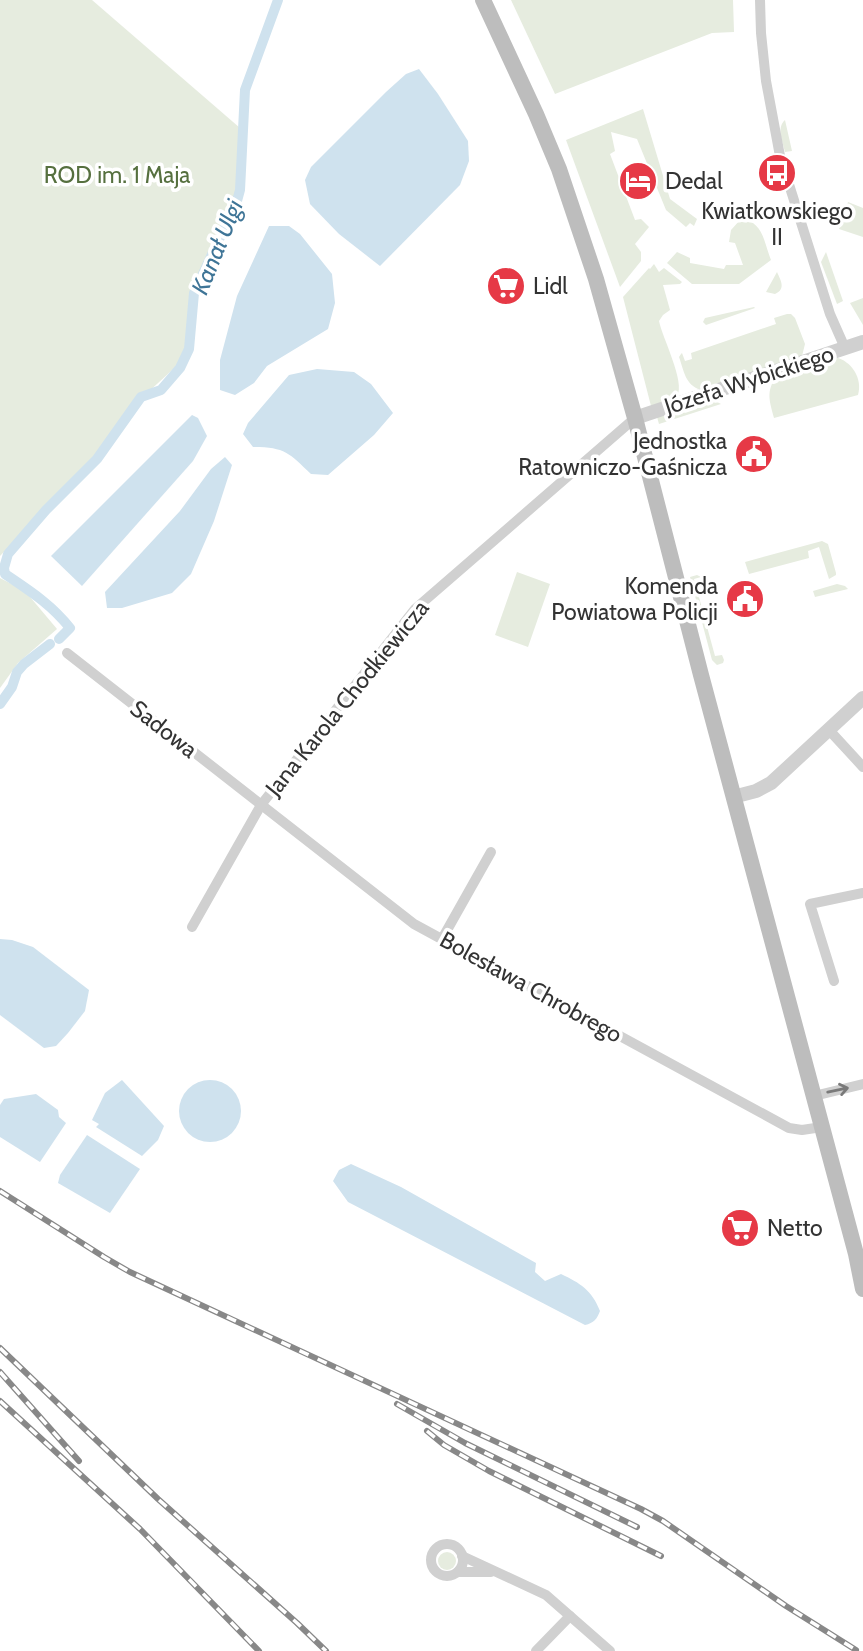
<svg xmlns="http://www.w3.org/2000/svg" width="863" height="1651" viewBox="0 0 863 1651" font-family="Cabin,sans-serif">
  <style>
    .green { fill: #e6ecdf }
    .water { fill: #cfe2ee }
    .lines { fill: none; stroke-linecap: round; stroke-linejoin: round }
    .canal { stroke: #cfe2ee; stroke-width: 10 }
    .minor { stroke: #d0d0d0; stroke-width: 10 }
    .tertiary { stroke: #d0d0d0; stroke-width: 14 }
    .secondary { stroke: #bdbdbd; stroke-width: 16 }
    .rail-casing { stroke: #888; stroke-width: 6 }
    .rail { stroke: #fff; stroke-width: 3.5; stroke-dasharray: 10; stroke-linecap: butt }
    .oneway { stroke: #7a7a7a }
    .labels { text-anchor: middle; dominant-baseline: central; stroke-width: 7; stroke-linejoin: round; paint-order: stroke }
    .park-label { font-size: 23px; fill: #56703f; stroke: #fff }
    .poi-label { font-size: 23px; fill: #333; stroke: #fff; text-anchor: start }
    .street-label { font-size: 23px; fill: #333; stroke: #fff }
    .water-label { font-size: 24px; font-style: italic; fill: #3f7597; stroke: #fff }
  </style>
  <rect width="100%" height="100%" fill="#fff"/>
  <g class="green">
    <path d="M0,0H92L240,128L237,193L191,294L189,345L182,361L133,406L95,458L0,556Z"/>
    <path d="M511,0H733L734,32L712,33L555,94Z"/>
    <path d="M643,109L670,199L697,219L694,226L690,223L686,227L666,210L637,139L611,132L615,151L610,154L635,220L641,219L649,227L635,244L641,252V261L620,287L566,140Z"/>
    <path d="M785,120L792,151L785,152C783,142 776,128 785,120Z"/>
    <path d="M848,202L863,208V237L839,229Z"/>
    <path d="M740,220C763,219 764,243 771,260L739,284H692L667,263L677,252L690,258V263L724,269L726,265H743L735,243L729,242L731,230Z"/>
    <path d="M826,252L843,301L837,304L821,262Z"/>
    <path d="M654,264L659,272L664,268L682,282L680,284L663,285L670,310L663,315L659,321C662,337 686,383 677,396C673,402 658,404 651,406L623,297L649,268L650,269Z"/>
    <path d="M777,272C781,281 786,289 775,294L766,292Z"/>
    <path d="M863,298V325L850,303Z"/>
    <path d="M754,307L755,308L706,325L703,322L705,318Z"/>
    <path d="M787,314H791L795,318L805,344L802,356L701,390C685,385 684,371 679,357L681,354L682,353L685,361L692,359L691,353L776,324L774,318Z"/>
    <path d="M835,357C852,361 863,379 858,395L774,418C770,402 765,391 777,376Z"/>
    <path d="M711,399L721,404L659,424L657,417Z"/>
    <path d="M822,541L828,544L836,573V575L829,579L819,547L808,551L809,558L749,574L745,562Z"/>
    <path d="M517,572L550,584L528,647L495,635Z"/>
    <path d="M697,575L701,577L694,579L715,656L722,655L724,660L723,663L717,665L712,660L690,577Z"/>
    <path d="M0,578L25,591L57,629L18,663L0,688Z"/>
    <path d="M837,584L845,586L848,589L815,597L813,591Z"/>
    <circle cx="447" cy="1561" r="9"/>
  </g>
  <g class="water">
    <path d="M419,69L438,94L468,141L469,161L460,185L380,266L339,234L310,204L305,180L311,167L386,92L406,74Z"/>
    <path d="M269,226H289L300,234L332,274L335,303L328,329L267,366L254,383L235,395L220,390V360L237,296Z"/>
    <path d="M317,369L354,372L371,384L393,413L374,435L328,475L311,474C289,453 285,447 253,447L243,434L248,423L289,375Z"/>
    <path d="M192,415L198,418L207,436L193,461L82,586L51,556Z"/>
    <path d="M225,457L232,465L214,521L191,574L172,593L122,608H107L105,592L180,511L211,469Z"/>
    <path d="M0,939L12,940L33,947L89,990L85,1011L68,1033L56,1046L44,1048L0,1015Z"/>
    <circle cx="210" cy="1111" r="31"/>
    <path d="M122,1080L164,1126L158,1140L142,1156L96,1127L99,1124L92,1120L105,1093Z"/>
    <path d="M36,1094L58,1110L59,1117L66,1123L40,1162L0,1137V1105L4,1099Z"/>
    <path d="M87,1135L140,1169L110,1213L58,1183L60,1175Z"/>
    <path d="M351,1164L401,1187L536,1263L535,1272L545,1281L561,1274C580,1283 592,1290 600,1311C597,1319 594,1323 585,1325L348,1202L333,1181L339,1170Z"/>
  </g>
  <g class="lines">
    <g class="canal">
      <path d="M59,639L70,628C51,604 30,591 5,574L4,568L8,554L46,510L97,459L141,397L161,390L180,368L189,349L194,293L237,201L240,190L245,90L278,0"/>
      <path d="M0,704L12,687L17,672L24,664L50,644"/>
    </g>
    <g class="minor">
      <path d="M760,0L761,33L766,81L780,156L830,314L845,348"/>
      <path d="M67,653L414,924L789,1128L802,1130L822,1127"/>
      <path d="M829,730L863,767"/>
      <path d="M192,927L261,805L415,609L635,418"/>
      <path d="M442,939L491,852"/>
      <path d="M834,981L810,904L863,893"/>
      <path d="M814,1096L863,1084"/>
      <circle cx="447" cy="1560" r="16"/>
      <path d="M462,1556L546,1595L610,1651"/>
      <path d="M458,1572H491"/>
      <path d="M536,1651L570,1616"/>
    </g>
    <g class="tertiary">
      <path d="M635,418L863,342"/>
      <path d="M733,797L756,791L771,783L863,698"/>
    </g>
    <path class="secondary" d="M483,0L536,114L559,169L596,279L635,418L701,675L856,1254L863,1289"/>
    <defs>
      <g id="rail">
        <path d="M0,1191L104,1257L130,1272L641,1509L663,1521L786,1606L856,1650"/>
        <path d="M0,1348L158,1499L297,1623L326,1651"/>
        <path d="M0,1372L79,1461"/>
        <path d="M0,1401L140,1529L259,1651"/>
        <path d="M397,1404L465,1443L637,1527"/>
        <path d="M427,1431L444,1445L489,1471L661,1556"/>
      </g>
    </defs>
    <use href="#rail" class="rail-casing"/>
    <use href="#rail" class="rail"/>
  </g>
  <defs><path id="oneway-shaft" d="M-6 0H5M1.5-3L5.5 0L1.5 3" fill="none" stroke-width="1.6" stroke-linecap="round" stroke-linejoin="round" transform="scale(1.75)"/></defs>
  <use class="oneway" href="#oneway-shaft" transform="translate(838 1090) rotate(-12)"/>
  <defs>
    <symbol id="bus-disc" viewBox="-11 -11 22 22"><circle r="9.5" fill="#e63946" stroke="#fff"/><path d="M-5-6H5V4H4V6H2V4H-2V6H-4V4H-5ZM-3.5-4V0h7V-4ZM-3.5 1.2v1.5H-2V1.2ZM2 1.2v1.5H3.5V1.2Z" fill="#fff"/></symbol>
    <symbol id="hotel-disc" viewBox="-11 -11 22 22"><circle r="9.5" fill="#e63946" stroke="#fff"/><path d="M-6-4.5h1.5V1H6V5H4.5V3h-9V5H-6ZM-4 0a1.8 1.8 0 1 1 3.6 0ZM.5 0V-2.5h3Q6-2.5 6 0Z" fill="#fff"/></symbol>
    <symbol id="supermarket-disc" viewBox="-11 -11 22 22"><circle r="9.5" fill="#e63946" stroke="#fff"/><path d="M-6-5.5h2.5l.6 2H6L4.5 2H-2.5L-4.4-4H-6ZM-1.5 3.2a1.3 1.3 0 1 0 .1 0ZM3 3.2a1.3 1.3 0 1 0 .1 0Z" fill="#fff"/></symbol>
    <symbol id="civic-disc" viewBox="-11 -11 22 22"><circle r="9.5" fill="#e63946" stroke="#fff"/><path d="M-.6-6.5H3V-4.5H.6V-3L4-1V1h2V6H-6V1h2V-1L-.6-3ZM-1.2 2.5V6h2.4V2.5Z" fill="#fff"/></symbol>
  </defs>
  <g fill-rule="evenodd">
    <use href="#bus-disc" x="755" y="151" width="44" height="44"/>
    <use href="#hotel-disc" x="616" y="159" width="44" height="44"/>
    <use href="#supermarket-disc" x="484" y="264" width="44" height="44"/>
    <use href="#civic-disc" x="732" y="432" width="44" height="44"/>
    <use href="#civic-disc" x="723" y="577" width="44" height="44"/>
    <use href="#supermarket-disc" x="718" y="1206" width="44" height="44"/>
  </g>
  <g class="labels">
    <g class="park-label">
      <text x="117" y="175">ROD im. 1 Maja</text>
    </g>
    <g class="poi-label">
      <text x="665" y="181">Dedal</text>
      <text x="777" y="211" text-anchor="middle">Kwiatkowskiego<tspan x="777" dy="26">II</tspan></text>
      <text x="533" y="286">Lidl</text>
      <text x="727" y="441" text-anchor="end">Jednostka<tspan x="727" dy="26">Ratowniczo-Gaśnicza</tspan></text>
      <text x="718" y="586" text-anchor="end">Komenda<tspan x="718" dy="26">Powiatowa Policji</tspan></text>
      <text x="767" y="1228">Netto</text>
    </g>
    <g class="street-label">
      <text transform="translate(749 380) rotate(-18)">Józefa Wybickiego</text>
      <text transform="translate(347 698) rotate(-51)">Jana Karola Chodkiewicza</text>
      <text transform="translate(164 729) rotate(38)">Sadowa</text>
      <text transform="translate(531 987) rotate(29)">Bolesława Chrobrego</text>
    </g>
    <g class="water-label">
      <text transform="translate(217 247) rotate(-68)">Kanał Ulgi</text>
    </g>
  </g>
</svg>
